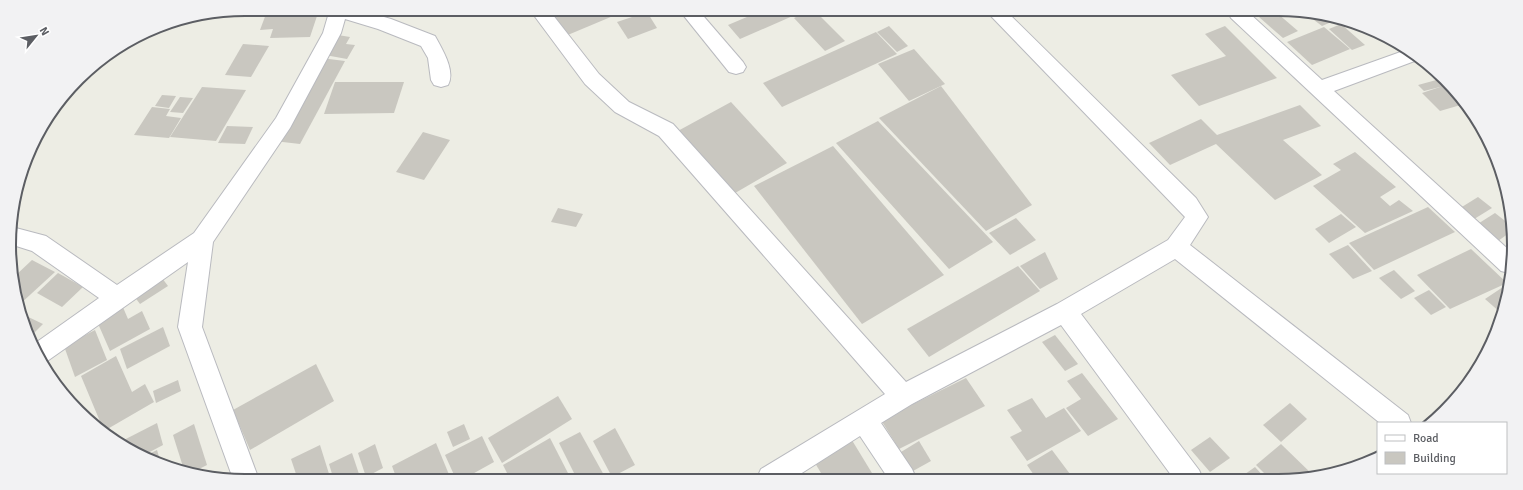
<svg xmlns="http://www.w3.org/2000/svg" width="1523" height="490" viewBox="0 0 1523 490" font-family="Signika,sans-serif">
  <style>
    .building { fill: #c9c7c0 }
    .lines { fill: none; stroke-linecap: round; stroke-linejoin: round }
    .minor-casing { stroke: #b9babf; stroke-width: 2 }
    .minor { fill: #fff; fill-rule: evenodd }
    .rim { fill: none; stroke: #5c5e63; stroke-width: 2 }
  </style>
  <rect width="100%" height="100%" fill="#edede4"/>
  <g class="building">
    <path d="M544,10L625,11L563,37Z"/>
    <path d="M761,11H792L795,15L740,39L728,25Z"/>
    <path d="M808,11H815L845,41L825,51L794,18Z"/>
    <path d="M647,12L657,28L628,39L617,22Z"/>
    <path d="M318,13L310,37L270,38L273,29L260,30L266,14Z"/>
    <path d="M1269,13H1277L1298,31L1283,38L1259,17Z"/>
    <path d="M1306,14H1324L1336,20L1322,26Z"/>
    <path d="M1341,24L1365,45L1352,50L1329,29Z"/>
    <path d="M889,26L908,46L897,52L877,32Z"/>
    <path d="M1225,26L1277,78L1199,106L1171,75L1226,56L1205,34Z"/>
    <path d="M1324,27L1350,49L1312,65L1287,42Z"/>
    <path d="M876,32L897,54L782,107L763,83Z"/>
    <path d="M338,35L350,37L346,44L355,45L347,59L325,55Z"/>
    <path d="M243,44L269,46L251,77L225,75Z"/>
    <path d="M914,49L945,84L909,101L878,64Z"/>
    <path d="M321,58L345,61L300,144L274,141Z"/>
    <path d="M1440,79L1450,90L1464,104L1440,111L1422,93L1440,87L1424,91L1418,85Z"/>
    <path d="M335,82H404L394,113L324,114Z"/>
    <path d="M941,86L1032,205L986,231L879,118Z"/>
    <path d="M202,87L246,90L216,141L170,137Z"/>
    <path d="M162,95L176,96L169,108L155,106Z"/>
    <path d="M180,97L193,98L183,113L170,112Z"/>
    <path d="M731,102L787,163L730,196L676,132Z"/>
    <path d="M1300,105L1321,126L1283,140L1322,175L1275,200L1216,144L1170,165L1149,143L1201,119L1217,135Z"/>
    <path d="M152,107L170,109L166,116L181,118L169,138L134,135Z"/>
    <path d="M878,121L993,242L949,269L836,143Z"/>
    <path d="M227,126L253,127L245,144L218,143Z"/>
    <path d="M423,132L450,140L424,180L396,172Z"/>
    <path d="M833,146L944,275L862,324L754,186Z"/>
    <path d="M1355,152L1396,187L1380,197L1390,206L1399,200L1413,211L1365,233L1313,186L1341,170L1333,164Z"/>
    <path d="M1478,197L1492,208L1471,221L1457,210Z"/>
    <path d="M1428,207L1455,232L1374,270L1349,243Z"/>
    <path d="M558,208L583,214L576,227L551,222Z"/>
    <path d="M1495,213L1509,224V233L1494,244L1473,227Z"/>
    <path d="M1341,214L1356,227L1329,243L1315,229Z"/>
    <path d="M1016,218L1036,240L1010,255L989,233Z"/>
    <path d="M1348,245L1372,271L1353,279L1329,254Z"/>
    <path d="M1471,249L1507,283L1450,309L1417,275Z"/>
    <path d="M1045,252L1058,279L1040,289L1020,266Z"/>
    <path d="M32,260L55,272L19,305L17,304L15,276Z"/>
    <path d="M1018,266L1040,291L929,357L907,329Z"/>
    <path d="M1394,270L1415,291L1401,299L1379,278Z"/>
    <path d="M58,273L83,287L62,307L37,293Z"/>
    <path d="M159,274L168,286L140,304L131,292Z"/>
    <path d="M1509,283V291L1501,313L1485,299Z"/>
    <path d="M1429,290L1446,307L1431,315L1414,298Z"/>
    <path d="M122,305L128,319L142,311L150,329L110,351L96,319Z"/>
    <path d="M20,313L43,324L31,336Z"/>
    <path d="M163,327L170,346L127,369L120,349Z"/>
    <path d="M95,330L107,360L75,377L64,346Z"/>
    <path d="M1055,335L1078,364L1065,371L1042,342Z"/>
    <path d="M116,356L132,392L145,384L154,402L104,431L81,376Z"/>
    <path d="M316,364L334,401L250,450L233,410Z"/>
    <path d="M1082,373L1118,419L1088,436L1066,408L1081,399L1067,381Z"/>
    <path d="M966,378L985,406L899,449L881,420Z"/>
    <path d="M178,380L181,391L156,403L153,391Z"/>
    <path d="M558,396L572,419L502,463L488,438Z"/>
    <path d="M1032,398L1046,418L1064,408L1081,431L1027,461L1010,437L1022,431L1007,410Z"/>
    <path d="M1290,403L1307,419L1281,442L1263,425Z"/>
    <path d="M157,423L163,445L146,454L118,443Z"/>
    <path d="M194,424L207,465L191,473L184,470L173,435Z"/>
    <path d="M464,424L470,439L453,447L447,432Z"/>
    <path d="M615,428L635,465L612,477L593,441Z"/>
    <path d="M580,432L605,477H576L559,443Z"/>
    <path d="M482,436L494,462L467,477H455L445,455Z"/>
    <path d="M850,437L875,478H824L812,458Z"/>
    <path d="M1210,437L1230,458L1210,472L1191,450Z"/>
    <path d="M550,438L570,477H509L503,465Z"/>
    <path d="M919,441L931,461L913,471L901,452Z"/>
    <path d="M436,443L450,477H396L392,466Z"/>
    <path d="M375,444L383,468L366,477L358,453Z"/>
    <path d="M1281,444L1315,477L1309,479H1270L1256,465Z"/>
    <path d="M320,445L330,477H297L291,459Z"/>
    <path d="M157,450L160,460L147,455Z"/>
    <path d="M1052,450L1073,478H1036L1027,465Z"/>
    <path d="M352,453L360,477H333L329,464Z"/>
    <path d="M1255,467L1266,479H1238Z"/>
  </g>
  <g class="lines">
    <defs>
      <g id="minor">
        <path d="M330,9H356L391,19L435,36C442,49 456,71 448,85L441,87L434,85L431,80L428,58L421,46L378,29L345,19L341,33L290,128L213,242L202,327L258,477L232,476L178,327L188,262L43,364L34,344L99,298L32,251L13,245L12,227L46,236L117,285L194,233L276,118L323,33Z"/>
        <path d="M530,10H549L599,74L629,102L673,124L906,382L1057,304L1168,240L1185,217L987,12H1007L1196,198L1208,217L1190,245L1408,415L1411,423H1380L1175,259L1081,314L1199,470L1203,479H1174L1061,325L912,404L881,423L912,469L916,478H888L860,436L794,478H757L761,469L885,394L659,136L615,112L585,84Z"/>
        <path d="M680,11H699L743,62L746,67L743,72L736,74L729,72Z"/>
        <path d="M1228,13H1249L1322,80L1409,49L1420,59L1334,91L1509,250V273L1501,271L1231,18Z"/>
      </g>
    </defs>
    <use href="#minor" class="minor-casing"/>
    <use href="#minor" class="minor"/>
  </g>
  <path d="M0 0H1523V490H0ZM245 16H1278A229 229 0 0 1 1507 245V245A229 229 0 0 1 1278 474H245A229 229 0 0 1 16 245V245A229 229 0 0 1 245 16Z" fill="#f2f2f3" fill-rule="evenodd"/>
  <path class="rim" d="M245 16H1278A229 229 0 0 1 1507 245V245A229 229 0 0 1 1278 474H245A229 229 0 0 1 16 245V245A229 229 0 0 1 245 16Z"/>
  <rect x="1377" y="422" width="130" height="52" fill="#ffffff" stroke="#bebfc1"/>
  <rect x="1385" y="435" width="20" height="6" fill="#ffffff" stroke="#bebfc1"/>
  <text x="1413" y="442" font-size="12" fill="#5c5e63">Road</text>
  <rect x="1385" y="452" width="20" height="12" fill="#c9c7c0" stroke="#bebfc1"/>
  <text x="1413" y="462" font-size="12" fill="#5c5e63">Building</text>
  <g transform="translate(36 36) rotate(60)" stroke="#ffffff" stroke-width="3" paint-order="stroke">
  <path d="M0-3L7 15L0 10L-7 15Z" fill="#5c5e63"/>
  <text y="-6" font-size="11" font-weight="bold" text-anchor="middle" fill="#5c5e63">N</text>
  </g>
</svg>
